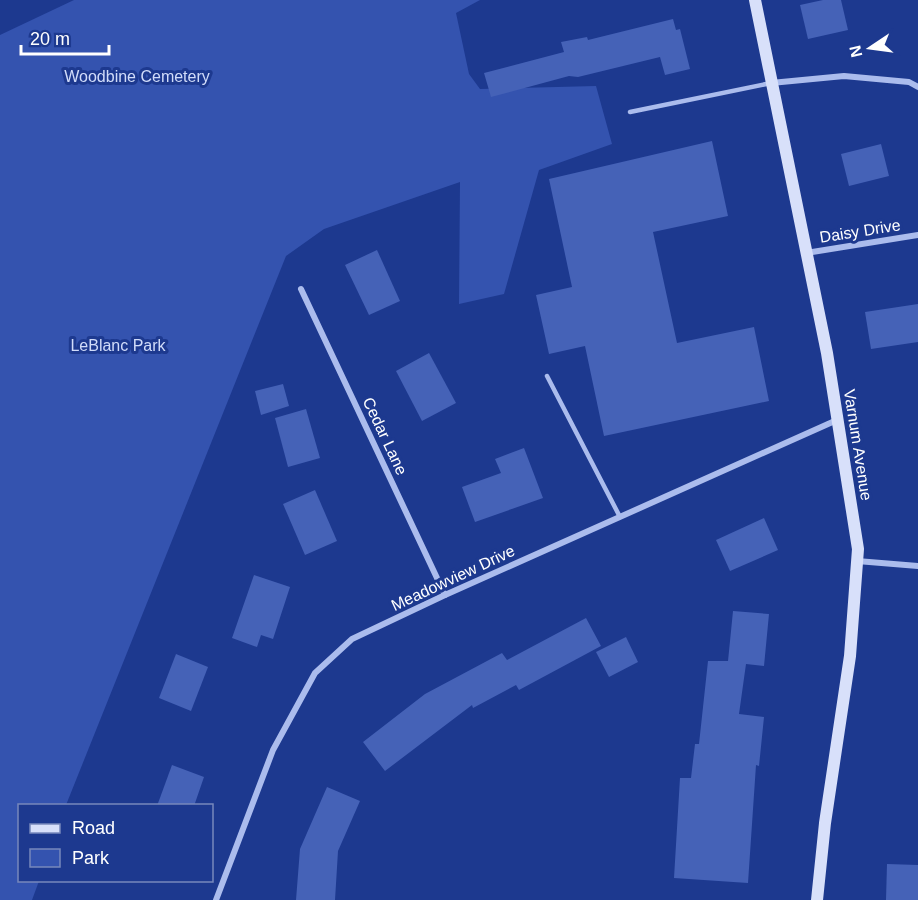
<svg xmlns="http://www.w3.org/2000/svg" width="918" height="900" viewBox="0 0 918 900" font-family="Helvetica,sans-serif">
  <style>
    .green { fill: #3453af }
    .building { fill: #4562b7 }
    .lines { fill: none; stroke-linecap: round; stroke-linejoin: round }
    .service { stroke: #abbced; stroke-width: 4.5 }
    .minor { stroke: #abbced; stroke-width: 6 }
    .secondary { stroke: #d8e0fa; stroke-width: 12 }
    .labels { text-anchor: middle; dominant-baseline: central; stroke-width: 6; stroke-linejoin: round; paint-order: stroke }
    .park-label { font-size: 16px; fill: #d1dcfa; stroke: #1d398f }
    .street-label { font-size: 16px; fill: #fff; stroke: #1d398f }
  </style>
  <rect width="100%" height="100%" fill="#1d398f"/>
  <path class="green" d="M74,0H480L456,13L469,74L480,89L596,86L612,144L539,170L504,294L459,304L460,182L324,229L286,256L66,805L20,806V880L39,881L32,900H0V35Z"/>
  <g class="building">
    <path d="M823,0H841L848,30L808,39L800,5Z"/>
    <path d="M673,19L676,30L680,29L690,69L665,75L660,57L578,77L569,76L491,97L484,73L564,52L561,42L587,37L588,40Z"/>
    <path d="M712,141L728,216L653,232L677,343L754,327L769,401L604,436L585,346L549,354L536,295L572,287L549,179Z"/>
    <path d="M881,144L889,176L849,186L841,154Z"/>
    <path d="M377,250L400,301L369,315L345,265Z"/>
    <path d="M918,304V342L871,349L865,312Z"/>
    <path d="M429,353L456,403L422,421L396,371Z"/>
    <path d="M283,384L289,406L261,415L255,391Z"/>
    <path d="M306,409L320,458L288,467L275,418Z"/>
    <path d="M524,448L543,498L475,522L462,487L501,473L495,459Z"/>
    <path d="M315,490L337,541L305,555L283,504Z"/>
    <path d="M764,518L778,550L730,571L716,540Z"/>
    <path d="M254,575L290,587L273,639L261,635L257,647L232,638Z"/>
    <path d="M733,611L769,614L764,666L746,664L739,714L764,717L759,766L756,765L748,883L674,878L680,778H691L695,744H699L708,661H728Z"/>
    <path d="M586,618L601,646L519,690L516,685L473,708L472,705L385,771L363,742L425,694L502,653L507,660Z"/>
    <path d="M626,637L638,662L609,677L596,652Z"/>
    <path d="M176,654L208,667L191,711L159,698Z"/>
    <path d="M172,765L204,777L194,806H157Z"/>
    <path d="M327,787L360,801L338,851L335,900H296L300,849Z"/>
    <path d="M887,864L918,865V900H886Z"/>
  </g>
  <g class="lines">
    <g class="service">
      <path d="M630,112L771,83"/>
      <path d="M547,376L620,517"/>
    </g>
    <g class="minor">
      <path d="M771,83L844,76L909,82L918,87"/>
      <path d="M806,253L918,235"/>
      <path d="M301,289L445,595"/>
      <path d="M857,561L918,566"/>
      <path d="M216,900L273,750L315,673L352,639L445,595L837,420"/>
    </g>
    <path class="secondary" d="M755,0L827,353L858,549L850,656L825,823L817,900"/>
  </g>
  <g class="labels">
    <g class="park-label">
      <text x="137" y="76">Woodbine Cemetery</text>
      <text x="118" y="345">LeBlanc Park</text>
    </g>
    <g class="street-label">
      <text transform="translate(860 231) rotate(-9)">Daisy Drive</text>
      <text transform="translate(385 436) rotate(65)">Cedar Lane</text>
      <text transform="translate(858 445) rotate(81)">Varnum Avenue</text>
      <text transform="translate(453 578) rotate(-25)">Meadowview Drive</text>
    </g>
  </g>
  <rect x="18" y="804" width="195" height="78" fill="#1d398f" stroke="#7788bc" stroke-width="1.5"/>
  <rect x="30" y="824" width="30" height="9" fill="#d8e0fa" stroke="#7788bc" stroke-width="1.5"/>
  <text x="72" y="834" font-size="18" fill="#ffffff">Road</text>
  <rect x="30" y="849" width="30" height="18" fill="#3453af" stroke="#7788bc" stroke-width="1.5"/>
  <text x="72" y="864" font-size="18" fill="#ffffff">Park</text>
  <g transform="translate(870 48) rotate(257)" stroke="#1d398f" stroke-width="4.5" paint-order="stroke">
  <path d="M0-4.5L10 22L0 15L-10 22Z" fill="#ffffff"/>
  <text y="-9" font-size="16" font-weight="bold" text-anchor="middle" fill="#ffffff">N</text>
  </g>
  <path d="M21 45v9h88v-9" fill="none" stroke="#ffffff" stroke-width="3"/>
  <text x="30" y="45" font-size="18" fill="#ffffff" stroke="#1d398f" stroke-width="4.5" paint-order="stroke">20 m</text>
</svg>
